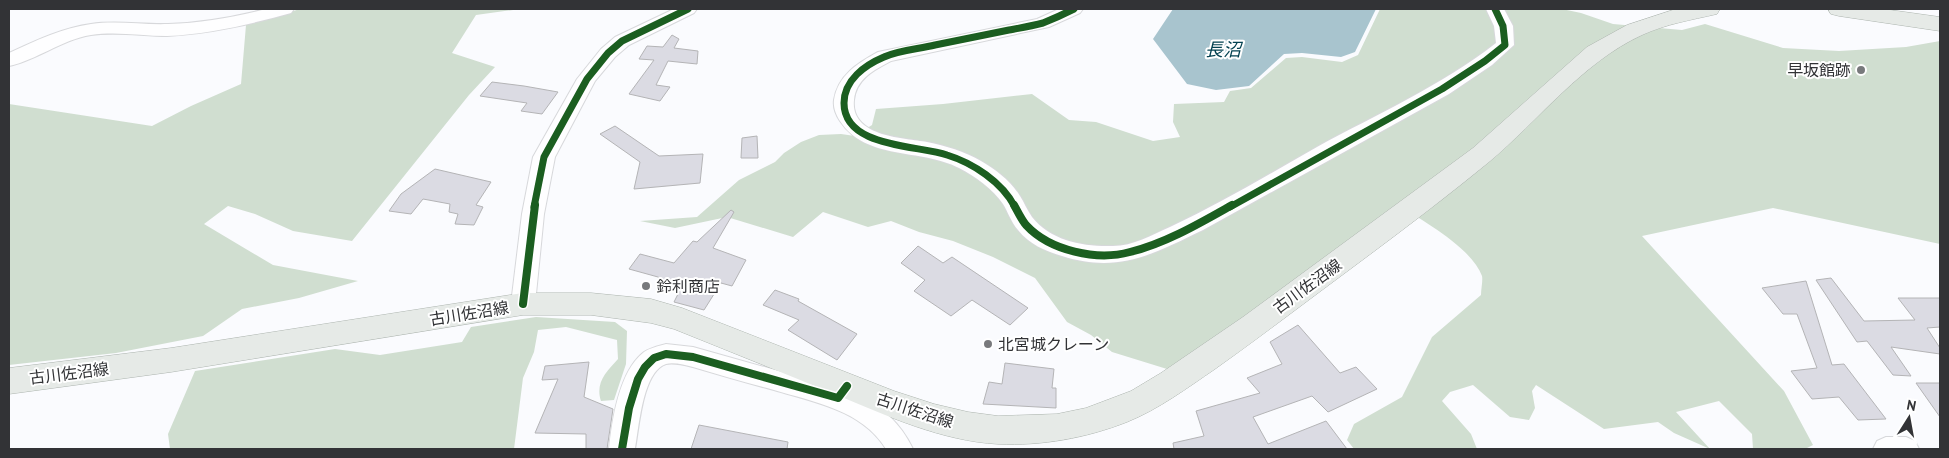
<svg xmlns="http://www.w3.org/2000/svg" width="1949" height="458" viewBox="0 0 1949 458" font-family="'PT Sans','Noto Sans JP',sans-serif">
  <style>
    .forest { fill: #d0ded0 }
    .water { fill: #a8c4ce }
    .building { fill: #dbdbe3; stroke: #b4b4b6 }
    .lines { fill: none; stroke-linecap: round; stroke-linejoin: round }
    .minor-casing { stroke: #d7d8db; stroke-width: 2 }
    .major-casing { stroke: #acb4ae; stroke-width: 1 }
    .minor { fill: #fefeff; fill-rule: evenodd }
    .major { fill: #e6eae7; fill-rule: evenodd }
    .cycleway-far1-casing { stroke: #fff; stroke-width: 9 }
    .cycleway-casing { stroke: #fff; stroke-width: 11 }
    .cycleway-far1 { stroke: #1b5e20; stroke-width: 7 }
    .cycleway { stroke: #1b5e20; stroke-width: 8 }
    .poi-dot { fill: #78797c; stroke: #fff; stroke-width: 2 }
    .labels { text-anchor: middle; dominant-baseline: central; stroke-width: 4; stroke-linejoin: round; paint-order: stroke }
    .poi-label { font-size: 16px; fill: #323336; stroke: #fff; text-anchor: start }
    .street-label { font-size: 16px; fill: #323336; stroke: #fff }
    .water-label { font-size: 18px; font-style: italic; fill: #034150; stroke: #fff }
  </style>
  <rect width="100%" height="100%" fill="#fafbfe"/>
  <g class="forest">
    <path d="M300,9H520L476,15L452,53L495,67L469,95L352,241L293,231L255,214L228,206L204,224L273,265L358,281L299,298L242,309L203,336L116,353L9,365V104L152,126L191,106L241,84L246,25Z"/>
    <path d="M1380,9H1562L1581,13L1613,24L1682,30L1705,24L1783,48L1839,51L1906,47L1940,41V244L1773,208L1642,236L1784,391L1813,445L1805,449H1753L1752,434L1719,401L1676,412L1710,449L1674,433L1658,422L1604,429L1536,385L1532,391L1535,408L1529,420L1510,417L1473,385L1450,392L1442,401L1471,434L1477,449H1354L1347,440L1354,424L1402,397L1432,337L1481,295C1481,289 1483,281 1482,276C1472,248 1421,219 1397,205L1257,309L1167,369L1112,352L1091,335L1067,322L1035,278L993,257L953,241L919,232L891,221L868,227L823,212L793,237L727,217L675,228L640,221L697,217L739,180L775,162L784,153L801,142L819,135L841,134L855,136L872,125L876,109L943,104L1032,94L1069,120L1096,122L1153,141L1180,137L1173,122L1174,104L1224,102L1230,91L1251,88L1286,58L1302,57L1342,62L1358,55Z"/>
    <path d="M536,317L615,322L627,331L626,364L614,400L601,401C595,383 606,372 618,359L617,340L566,327L538,330L534,352L523,378L514,449H170L168,434L195,371L335,349L380,355L462,342L471,327Z"/>
  </g>
  <path class="water" d="M1173,9H1376L1355,52L1341,57L1302,53L1284,54L1249,86L1216,90L1187,84L1153,39Z"/>
  <g class="building">
    <path d="M672,35L679,39L674,48L698,51L697,64L668,61L656,85L670,87L660,101L629,94L654,60L639,59L647,46L663,47Z"/>
    <path d="M492,82L524,86L558,92L542,114L521,111L527,103L480,96Z"/>
    <path d="M615,126L659,156L703,154L700,183L634,189L640,162L600,134Z"/>
    <path d="M757,136L758,158H741L742,138Z"/>
    <path d="M435,169L491,182L476,205L483,207L474,225L455,224L458,214L449,212L450,204L423,199L411,214L389,211L401,194Z"/>
    <path d="M731,210L734,212L713,248L746,260L732,286L721,283L704,310L674,302L679,292L658,277L629,269L640,254L674,263L693,241L697,242Z"/>
    <path d="M918,246L943,263L952,257L1028,308L1010,325L972,300L951,316L914,291L925,280L901,263Z"/>
    <path d="M1831,278L1864,321L1915,320L1898,298H1940V327L1927,328L1940,348V354L1891,347L1911,376L1893,375L1867,341L1857,342L1816,280Z"/>
    <path d="M1806,281L1832,365L1844,364L1886,419L1858,420L1839,397L1812,399L1791,371L1817,368L1797,314H1783L1762,288Z"/>
    <path d="M775,290L799,299L798,301L857,334L837,360L788,330L799,320L763,305Z"/>
    <path d="M1298,325L1340,373L1356,367L1377,389L1328,412L1312,396L1253,417L1268,444L1326,421L1347,449H1174L1173,443L1204,436L1196,411L1260,393L1247,378L1282,364L1270,342Z"/>
    <path d="M589,362L584,397L613,409L607,449H586V434L535,433L558,379L542,380L545,366Z"/>
    <path d="M1005,363L1054,369L1052,388H1056V408L983,404L989,382L1002,384Z"/>
    <path d="M1916,383H1940V417Z"/>
    <path d="M699,425L788,442L787,449H691Z"/>
  </g>
  <g class="lines">
    <defs>
      <g id="minor">
        <path d="M266,9H294L291,13C251,24 210,34 167,36C142,36 116,31 91,35C61,40 37,60 9,66V53C35,41 62,28 91,24C117,20 142,25 168,24C201,23 234,17 266,9Z"/>
        <path d="M674,9H697L694,13L629,45L615,57L595,81L555,157L544,214L535,304L531,311L523,313L515,311L511,304L522,214L533,157L577,79L601,49L615,37Z"/>
        <path d="M1059,9H1083L1080,13L1049,27L891,61C874,70 856,79 854,100C850,137 904,138 927,142C946,146 964,151 981,161C995,169 1011,181 1020,196C1024,202 1027,210 1032,217C1051,241 1084,247 1113,246C1133,246 1152,235 1170,227C1221,203 1268,175 1317,147C1377,114 1441,86 1496,43L1494,26L1486,9H1504L1513,26L1514,45L1492,65L1449,94L1203,230C1153,254 1119,274 1062,256C1045,251 1029,244 1018,230C1011,222 1008,212 1003,204C993,189 975,176 959,168C921,148 866,161 840,121C836,115 833,107 834,100C838,75 858,63 878,52L1037,19Z"/>
        <path d="M666,344L693,347L832,386C840,376 845,375 856,378L860,386L855,394C882,407 900,422 913,449H886C862,410 814,402 774,390C747,383 720,375 693,367C685,365 674,362 666,364C642,372 639,429 635,449H609C612,420 619,371 644,352C650,348 659,346 666,344Z"/>
        <path d="M1886,437H1906L1915,441L1919,449H1873L1877,441Z"/>
      </g>
      <g id="major">
        <path d="M1676,9H1720L1717,14C1691,20 1666,24 1642,35C1583,62 1539,120 1489,162C1427,213 1362,260 1298,308C1270,329 1243,349 1215,369C1187,388 1159,409 1127,422C1086,438 1042,446 998,444C942,441 887,416 837,395C783,373 729,351 674,329L651,323L591,315H523L171,372L9,394V368L171,348L523,293H591L651,299L682,308L894,391L934,404L968,412L998,416L1057,414L1086,408L1131,391L1161,373L1243,317L1473,148L1587,47L1627,25Z"/>
        <path d="M1828,9H1883L1940,17V31L1839,16L1831,14Z"/>
      </g>
    </defs>
    <use href="#minor" class="minor-casing"/>
    <use href="#major" class="major-casing"/>
    <use href="#minor" class="minor"/>
    <use href="#major" class="major"/>
    <defs>
      <g id="cycleway-far1">
        <path d="M534,207L544,157L587,79L608,53L622,41L688,9"/>
        <path d="M1015,207C1002,182 973,163 947,155C918,145 844,148 844,103C844,80 865,65 884,57C899,50 919,49 935,45C960,40 985,35 1009,30C1020,28 1032,26 1043,23C1053,19 1064,14 1074,9"/>
        <path d="M1230,207L1442,89L1485,61L1505,45L1503,26L1495,9"/>
      </g>
      <g id="cycleway">
        <path d="M1014,205C1018,212 1021,219 1026,225C1050,251 1097,261 1130,252C1166,243 1200,223 1232,205"/>
        <path d="M523,304L535,205"/>
        <path d="M622,449L629,408L638,379L645,367L654,358L666,354L693,357L838,398L847,386"/>
      </g>
    </defs>
    <use href="#cycleway-far1" class="cycleway-far1-casing"/>
    <use href="#cycleway" class="cycleway-casing"/>
    <use href="#cycleway-far1" class="cycleway-far1"/>
    <use href="#cycleway" class="cycleway"/>
  </g>
  <g class="poi-dot">
    <circle cx="1861" cy="70" r="5"/>
    <circle cx="646" cy="286" r="5"/>
    <circle cx="988" cy="344" r="5"/>
  </g>
  <g class="labels">
    <g class="poi-label">
      <text x="1851" y="70" text-anchor="end">早坂館跡</text>
      <text x="656" y="286">鈴利商店</text>
      <text x="998" y="344">北宮城クレーン</text>
    </g>
    <g class="street-label">
      <text transform="translate(1307 286) rotate(-36)">古川佐沼線</text>
      <text transform="translate(469 313) rotate(-9)">古川佐沼線</text>
      <text transform="translate(69 373) rotate(-7)">古川佐沼線</text>
      <text transform="translate(915 410) rotate(18)">古川佐沼線</text>
    </g>
    <g class="water-label">
      <text x="1223" y="49">長沼</text>
    </g>
  </g>
  <rect width="1949" height="458" fill="none" stroke="#323336" stroke-width="20"/>
  <g transform="translate(1909 418) rotate(11)" stroke="#ffffff" stroke-width="4" paint-order="stroke">
  <path d="M0-4L9 19L0 12L-9 19Z" fill="#323336"/>
  <text y="-8" font-size="14" font-weight="bold" text-anchor="middle" fill="#323336">N</text>
  </g>
</svg>
